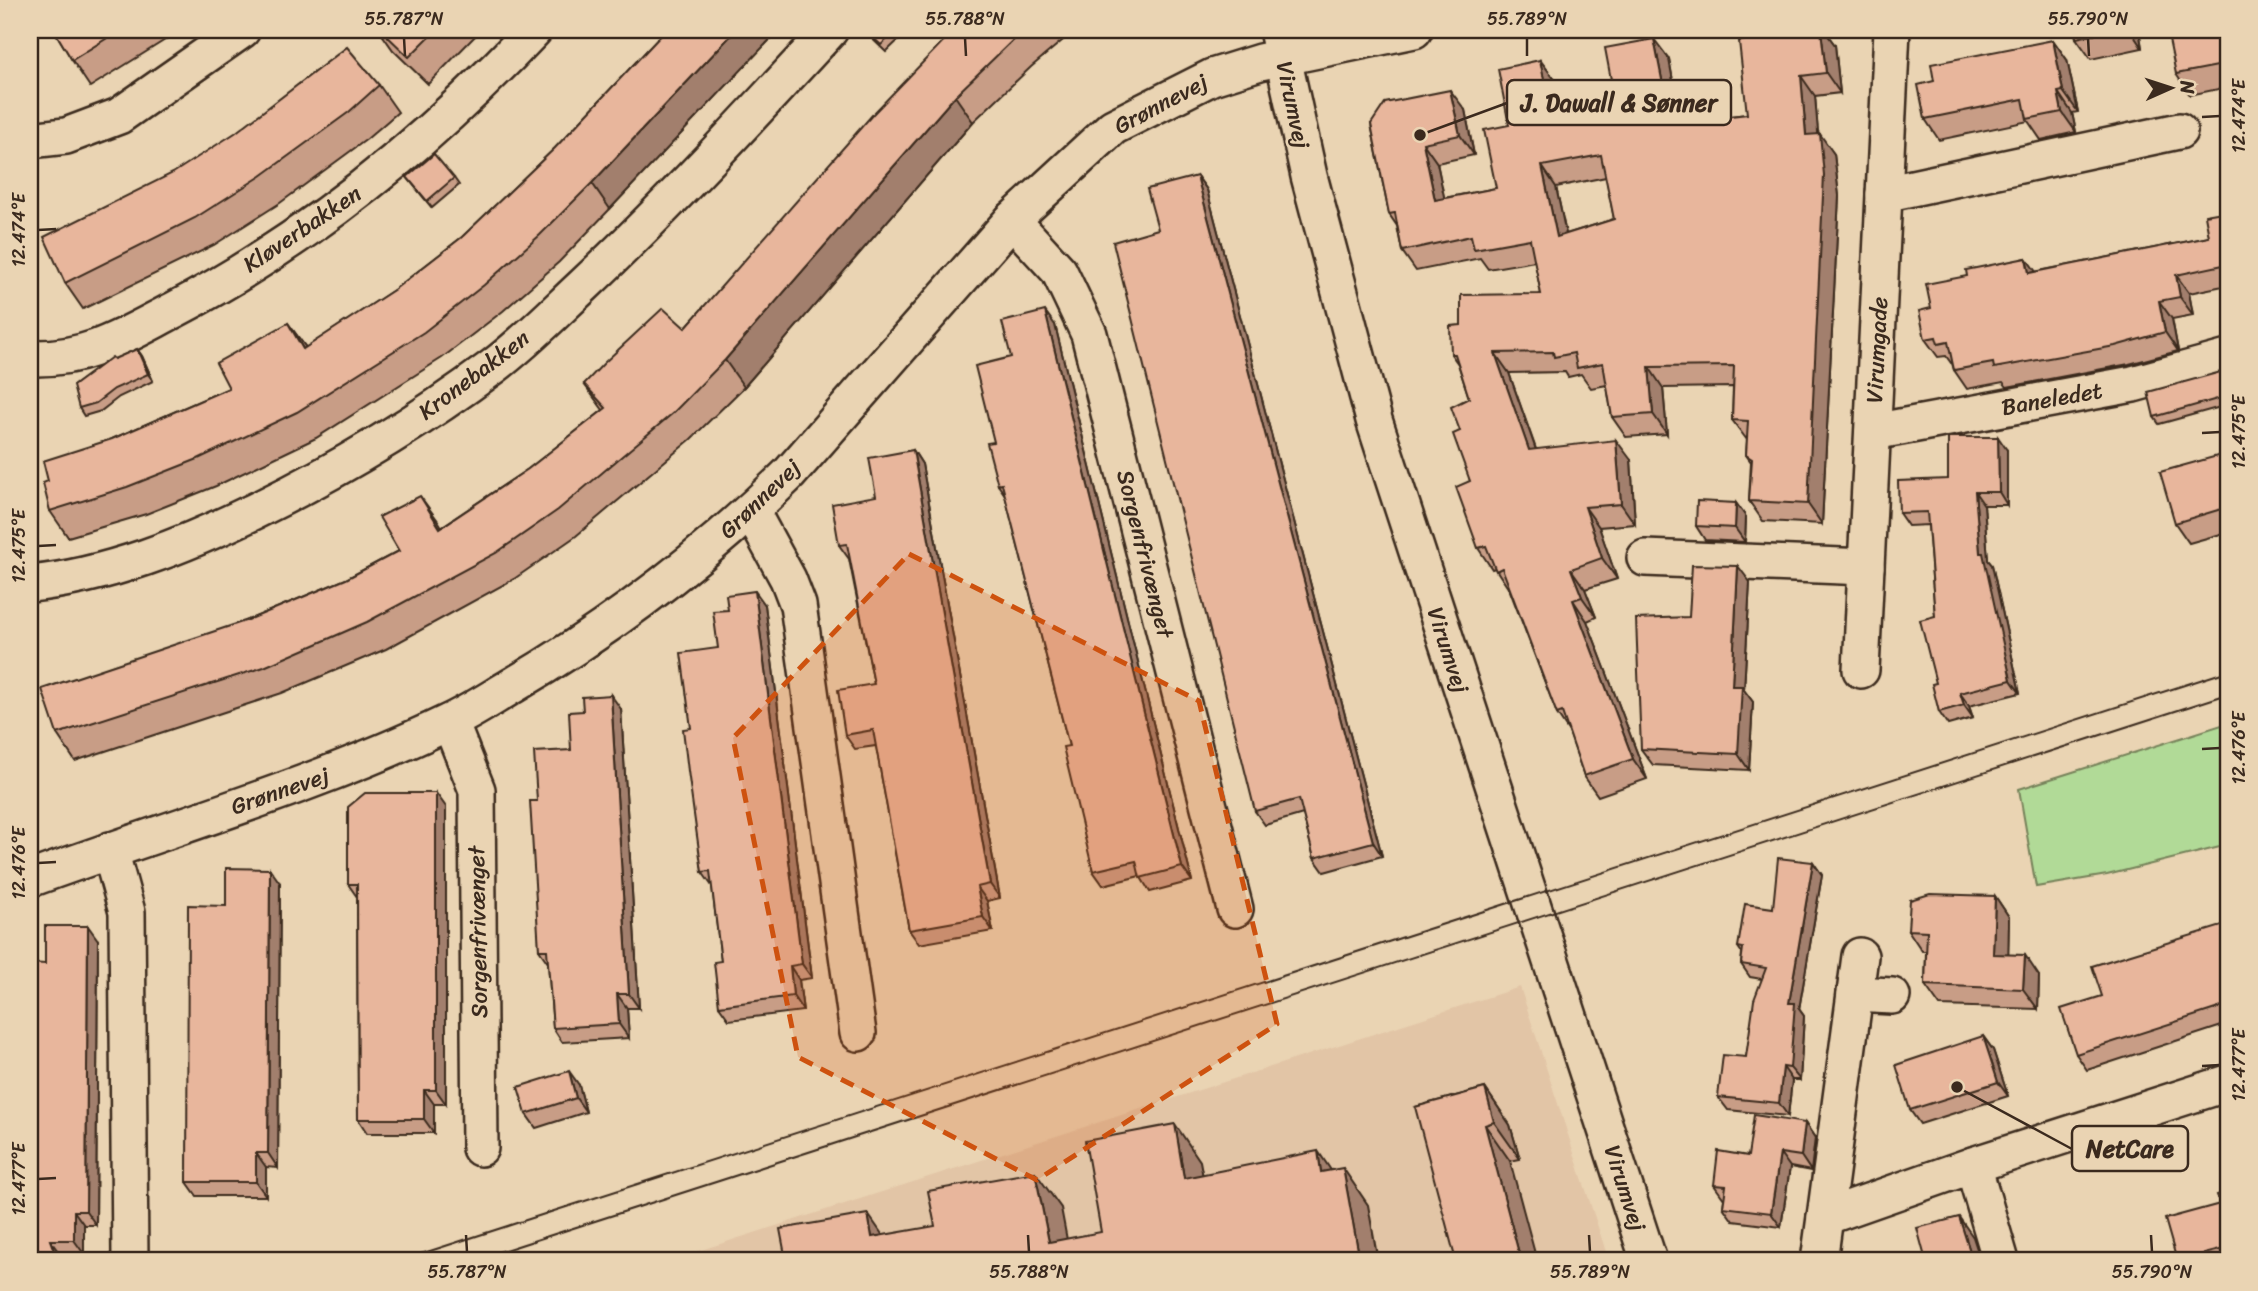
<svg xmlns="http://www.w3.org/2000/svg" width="2258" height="1291" viewBox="0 0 2258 1291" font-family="Sriracha,sans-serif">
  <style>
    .built { fill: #e2c5a6 }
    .green { fill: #b1da97; stroke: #76825a; stroke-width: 2 }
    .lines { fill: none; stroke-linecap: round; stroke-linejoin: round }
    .minor-casing { stroke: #3b2a1e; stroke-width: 40 }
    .minor { stroke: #ead4b3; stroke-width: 35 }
    .tram { stroke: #3b2a1e; stroke-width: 2 }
    .wall { fill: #c89d86; stroke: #3b2a1e; stroke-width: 2; fill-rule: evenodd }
    .shaded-wall { fill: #a27f6d; stroke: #3b2a1e; stroke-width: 2 }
    .building { fill: #e8b69c; stroke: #3b2a1e; stroke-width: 2; fill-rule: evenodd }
    .marked { fill: #ce520f; fill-opacity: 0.2; stroke: #ce520f; stroke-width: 5; stroke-dasharray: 14 9; stroke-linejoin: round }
    .ticks { fill: none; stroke: #3b2a1e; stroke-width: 2.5 }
    .labels { text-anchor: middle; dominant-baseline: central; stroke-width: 5; stroke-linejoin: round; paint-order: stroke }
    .street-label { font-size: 23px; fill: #3b2a1e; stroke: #ead4b3 }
    .leader { fill: none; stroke: #3b2a1e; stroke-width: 2.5 }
    .callout-dot { fill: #3b2a1e; stroke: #ead4b3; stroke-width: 2.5 }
    .callout { fill: #ead4b3; stroke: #3b2a1e; stroke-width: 2.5 }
    .callout-label { font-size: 24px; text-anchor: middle; font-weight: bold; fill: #3b2a1e }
    .neatline { fill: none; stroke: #3b2a1e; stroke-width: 2.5 }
    .ticks-label { font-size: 18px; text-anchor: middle; fill: #3b2a1e }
  </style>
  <rect width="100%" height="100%" fill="#ead4b3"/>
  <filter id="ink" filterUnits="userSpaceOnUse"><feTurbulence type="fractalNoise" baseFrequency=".0143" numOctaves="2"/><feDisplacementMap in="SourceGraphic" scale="14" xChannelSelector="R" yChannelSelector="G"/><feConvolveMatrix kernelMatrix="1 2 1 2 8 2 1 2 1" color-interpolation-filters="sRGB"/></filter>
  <g filter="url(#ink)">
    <path class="built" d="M1520,987L1609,1261H667Z"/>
    <path class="green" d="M2228,723V845L2107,875L2036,887L2019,789Z"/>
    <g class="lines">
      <defs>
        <g id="minor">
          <path d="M1277,30L1309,176L1374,420L1649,1261"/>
          <path d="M30,140L66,136L119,116L242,30"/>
          <path d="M1884,194L2179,131"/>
          <path d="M1012,220L1059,271L1089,334L1235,909"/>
          <path d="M30,358C88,360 124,336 174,310C311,238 428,142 534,30"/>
          <path d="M1873,432L2133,384L2228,358"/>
          <path d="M751,511L788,579L798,605L858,1033"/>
          <path d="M1645,558L1866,567"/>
          <path d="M30,584C108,576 185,545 255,511C339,470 419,422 494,366C526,342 555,312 584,285C670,204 750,117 830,30"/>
          <path d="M1861,670L1892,30"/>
          <path d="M450,722L477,790L480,1148"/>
          <path d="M110,850L127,912L130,1259"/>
          <path d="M30,879C169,828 313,787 447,723C469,713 490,699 512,686C613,627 705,556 789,474L1012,220L1113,127L1212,77L1260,62L1414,30"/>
          <path d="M1855,994L1892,996"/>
          <path d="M1973,1165L2001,1261"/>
          <path d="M1825,1217L1860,956"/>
          <path d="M1819,1261L1825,1217L1973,1165L2228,1083"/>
        </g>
      </defs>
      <use href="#minor" class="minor-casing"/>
      <use href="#minor" class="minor"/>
      <g class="tram">
        <path d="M399,1261L2228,671"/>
        <path d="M471,1261L2228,694"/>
      </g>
    </g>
    <g class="wall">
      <path d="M54,30H181L90,87L72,60Z"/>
      <path d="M379,30H481L428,84L393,50Z"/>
      <path d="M666,30H779L610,209L559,262L503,311L442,358L316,438L216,486L146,514L68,537L50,511L48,481L112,439L229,388L288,323L306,348L395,289L462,237L555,148Z"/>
      <path d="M863,30H909L886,52Z"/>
      <path d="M954,30H1075L1031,67L973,122L744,387L691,439L576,536L514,579L386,649L282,693L75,761L57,734L248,620L346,579L399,551L441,527L528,469L603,410L584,384L685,328Z"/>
      <path d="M1781,30H1824L1835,45L1840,93L1815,96L1818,134L1834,154L1839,196L1822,524L1763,521L1749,501L1751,462L1746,455L1747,440L1732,420L1733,387L1663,388L1667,434L1626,437L1612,417L1607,385L1591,388L1581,374L1568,377L1565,372L1509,373L1536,449L1631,460L1635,524L1599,527L1617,579L1585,589L1596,617L1587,621L1647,779L1598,796L1584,776L1569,732L1557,714L1510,591L1495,568L1492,569L1478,548L1470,481L1460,431L1469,398L1458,364L1451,354L1461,325L1541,294L1535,261L1488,269L1480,258L1416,271L1402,251L1397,226L1389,214L1371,124L1465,110L1474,155L1437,163L1444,198L1496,188L1509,125L1540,60L1555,80L1562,117L1616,106L1669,59L1677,103L1688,121L1747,114L1758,38ZM1606,177L1614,219L1566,234L1556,187Z"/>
      <path d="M2075,30H2139L2142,48L2091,59L2076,38Z"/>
      <path d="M2228,30V87L2190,95L2176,74Z"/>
      <path d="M2053,40L2067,60L2078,112L2072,113L2076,132L2041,140L2028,121L1939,140L1925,119L1934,81Z"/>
      <path d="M379,85L398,112L367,139L280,203L214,245L83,309L65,283Z"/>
      <path d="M1197,176L1207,190L1382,856L1324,872L1314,858L1303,814L1265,825L1255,811L1158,229Z"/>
      <path d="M407,177L454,178L459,185L432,208Z"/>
      <path d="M2228,211V285L2189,293L2193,315L2172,319L2178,351L2129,364L2007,387L2003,382L1967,389L1954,370L1952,363H1951L1946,356L1938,357L1925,339L1931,308L1967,276L2026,258L2035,272L2209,237Z"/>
      <path d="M1055,325L1192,881L1150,892L1140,876L1103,885L1093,871L1069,746L1005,495L998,485L994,442L1011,357Z"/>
      <path d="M137,349L142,356L153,381L119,397L101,411L84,416L79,408L114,359Z"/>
      <path d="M2228,370V405L2159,424L2154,417Z"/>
      <path d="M913,450L922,464L1000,898L987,901L993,931L919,944L909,930L876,746L855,749L845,735L874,684L849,559L839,545L876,496Z"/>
      <path d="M2007,450V505H1984L1988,560L1992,565L2020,693L1969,706L1973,718L1948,725L1939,712L1936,683L1935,616L1928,525L1908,526L1899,513L1948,479Z"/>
      <path d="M2228,453V532L2189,543L2175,523Z"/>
      <path d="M1736,503L1746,517L1745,542L1705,540L1696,526Z"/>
      <path d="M1750,582L1744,690L1753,702L1749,770L1653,765L1641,749L1689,617Z"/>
      <path d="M765,605L812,978L799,980L803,1011L729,1020L719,1006L721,961L712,886L702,872L691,728L718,648Z"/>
      <path d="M621,709L639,1008H627L629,1038L562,1042L553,1028L548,963L539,950L537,801L571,750L583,711Z"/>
      <path d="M446,807V1104H434V1133H367L358,1119L357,897L348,884Z"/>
      <path d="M1813,862L1822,875L1799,1009L1804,1016L1800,1080H1792L1788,1116L1728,1110L1718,1097L1746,1057L1762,979L1750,977L1741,964L1742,953L1738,947L1773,908Z"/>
      <path d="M280,883L278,1168L266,1167V1196H197L187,1182L226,906Z"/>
      <path d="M1995,896L2009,917L2008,955L2039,976L2038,1009L1940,1006L1925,985L1926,951H1922L1908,930Z"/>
      <path d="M2228,924V1024L2087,1070L2076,1054L2102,996Z"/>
      <path d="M98,940L96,1225H84V1254H60L62,1261H30L45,964Z"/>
      <path d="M1983,1036L1993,1050L2008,1096L1920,1124L1910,1110Z"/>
      <path d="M579,1085L586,1112L536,1128L526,1114Z"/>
      <path d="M1485,1088L1510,1125L1520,1159L1510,1161L1415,1107Z"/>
      <path d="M1805,1123L1815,1138L1811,1171L1790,1167L1781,1227L1733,1221L1723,1207L1724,1199L1714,1185L1748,1156Z"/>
      <path d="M2228,1192V1261H2177L2220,1204Z"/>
    </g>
    <g class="shaded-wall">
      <path d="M736,30H779L610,209L592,183Z"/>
      <path d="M1821,30H1824L1835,45L1840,93L1826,73Z"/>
      <path d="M2130,30H2139L2142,48Z"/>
      <path d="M1654,39L1669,59L1677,103L1688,119L1693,142L1678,122L1666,100Z"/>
      <path d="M2053,40L2067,60L2078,112L2063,91Z"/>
      <path d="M1540,60L1555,80L1566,139L1552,119Z"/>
      <path d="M1801,76L1815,96L1820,156L1806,135Z"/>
      <path d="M1450,90L1465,110L1474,155L1460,135Z"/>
      <path d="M2058,92L2072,113L2076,132L2062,112Z"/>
      <path d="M955,96L973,122L744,387L725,360Z"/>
      <path d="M1820,134L1834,154L1839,196L1822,524L1808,504Z"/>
      <path d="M1423,143L1437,163L1449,220L1435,200Z"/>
      <path d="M1542,166L1556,187L1571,258L1557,237Z"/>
      <path d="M1197,176L1207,190L1382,856L1373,842Z"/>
      <path d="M2026,258L2039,276L2029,273Z"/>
      <path d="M2176,275L2189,293L2193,315L2180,297Z"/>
      <path d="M2159,301L2172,319L2178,351L2165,332Z"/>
      <path d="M1045,311L1055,325L1192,881L1182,867Z"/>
      <path d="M288,323L307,349H303Z"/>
      <path d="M137,349L142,356L153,381L148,374Z"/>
      <path d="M1495,353L1509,373L1543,470L1529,450Z"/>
      <path d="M1649,367L1663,388L1667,434L1653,414Z"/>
      <path d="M1998,437L2007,450V505L1999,492Z"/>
      <path d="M1616,440L1631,460L1635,524L1621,504Z"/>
      <path d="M913,450L922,464L1000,898L990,884Z"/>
      <path d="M1975,492L1984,505L1988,560L1992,565L2020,693L2011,680L1980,553Z"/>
      <path d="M420,496L439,522L458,554L440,528Z"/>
      <path d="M1736,503L1746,517L1745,542L1735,528Z"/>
      <path d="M1585,507L1599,527L1617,579L1602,558Z"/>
      <path d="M1738,566L1750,582L1744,690L1753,702L1749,770L1738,754L1732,686Z"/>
      <path d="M1571,569L1585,589L1596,617L1582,597Z"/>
      <path d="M755,591L765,605L812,978L802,964Z"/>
      <path d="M1573,600L1587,621L1647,779L1633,759Z"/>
      <path d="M1960,693L1969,706L1973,718L1964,705Z"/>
      <path d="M611,695L621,709L639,1008L629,994Z"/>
      <path d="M436,793L446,807V1104L436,1090Z"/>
      <path d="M1813,862L1822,875L1799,1009L1804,1016L1800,1080L1790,1068L1789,1003Z"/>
      <path d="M270,869L280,883L278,1168L268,1153Z"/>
      <path d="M977,887L987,901L993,931L983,917Z"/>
      <path d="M1995,896L2009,917L2008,975L1993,954Z"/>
      <path d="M88,926L98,940L96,1225L86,1211Z"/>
      <path d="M2025,955L2039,976L2038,1009L2023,989Z"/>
      <path d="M790,966L799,980L803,1011L793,996Z"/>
      <path d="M617,994L627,1008L629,1038L619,1024Z"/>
      <path d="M1983,1036L1993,1050L2008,1096L1998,1082Z"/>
      <path d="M1783,1067L1792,1080L1788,1116L1779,1103Z"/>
      <path d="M569,1071L579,1085L586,1112L576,1098Z"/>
      <path d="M1485,1088L1510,1125L1520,1159L1494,1122Z"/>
      <path d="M424,1090L434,1104V1133L424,1119Z"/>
      <path d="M1805,1123L1815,1138L1811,1171L1801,1156Z"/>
      <path d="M1175,1124L1200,1161L1210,1215L1184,1178Z"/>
      <path d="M1485,1125L1510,1161L1537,1261H1521Z"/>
      <path d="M1318,1151L1343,1188L1321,1172Z"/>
      <path d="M256,1153L266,1167V1196L256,1182Z"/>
      <path d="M1780,1153L1790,1167L1781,1227L1771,1213Z"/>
      <path d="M1343,1168L1368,1205L1378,1261H1360Z"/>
      <path d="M1035,1172L1061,1208L1071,1261L1049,1242Z"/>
      <path d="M74,1211L84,1225V1254L74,1240Z"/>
      <path d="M868,1214L893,1250L872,1237Z"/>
      <path d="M1959,1217L1973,1237L1981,1261H1973Z"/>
      <path d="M50,1240L60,1254L62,1261H58L57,1259Z"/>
    </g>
    <g class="building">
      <path d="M54,30H120L72,60Z"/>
      <path d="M381,30H436L409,57Z"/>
      <path d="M666,30H736L592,183L540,235L484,285L424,332L297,412L198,459L127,487L50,511L43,483L48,481L43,461L112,439L229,388L216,363L288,323L303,349L395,289L462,237L555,148Z"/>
      <path d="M865,30H897L881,45Z"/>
      <path d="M954,30H1025L1013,40L955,96L725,360L673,413L558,510L496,553L367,622L264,667L57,734L42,689L248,620L346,579L399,551L379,517L420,496L440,528L528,469L606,408L584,384L604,363L663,308L685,328L873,114Z"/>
      <path d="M1781,30H1821L1826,73L1801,76L1806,135L1820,134L1824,175L1808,504L1749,501L1752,459L1746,455L1748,421L1732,420L1734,366L1649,367L1653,414L1612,417L1603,363L1577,368L1574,353L1554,357L1553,352L1495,353L1529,450L1616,440L1621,504L1585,507L1602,558L1571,569L1582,597L1573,600L1633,759L1584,776L1562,712L1557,714L1502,568L1496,571L1486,546L1478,548L1456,487L1470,481L1453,434L1460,431L1451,407L1469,398L1455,354H1451L1450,326L1461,325V295L1541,294L1530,239L1474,249L1471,236L1402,251L1395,213L1389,214L1371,124L1385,103L1450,90L1460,135L1423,143L1435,200L1496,188L1484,130L1509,125L1498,69L1540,60L1552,119L1616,106L1605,48L1654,39L1666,100L1674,99L1678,122L1747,114L1739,41L1758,38V32ZM1601,155L1614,219L1557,237L1542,166Z"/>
      <path d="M2075,30H2116L2076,38Z"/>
      <path d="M2167,30H2228V64L2176,74Z"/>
      <path d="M2053,40L2063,91L2058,92L2062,112L2027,119L2023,99L1925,119L1918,85L1934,81L1931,64Z"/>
      <path d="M347,47L379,85L349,112L261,176L195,218L65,283L44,237L173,173L235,133Z"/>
      <path d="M434,154L454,178L427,201L407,177Z"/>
      <path d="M1197,176L1373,842L1314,858L1299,799L1255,811L1113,242L1158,229L1147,189Z"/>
      <path d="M2228,211V264L2176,275L2180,297L2159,301L2165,332L2115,346L1994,368L1993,363L1954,370L1948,342L1938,344L1936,337L1925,339L1919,311L1931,308L1926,284L1967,276L1966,270L2026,258L2029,273L2209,237L2205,215Z"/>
      <path d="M1045,311L1182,867L1140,878L1136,861L1093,871L1063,747L1069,746L1002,484L998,485L987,443L994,442L975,366L1011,357L1002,322Z"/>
      <path d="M137,349L148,374L114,389L96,403L79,408L73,386L112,357L114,359Z"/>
      <path d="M2228,370V396L2154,417L2148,392Z"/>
      <path d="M1948,437H1998L1999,492H1975L1980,553H1983L2011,680L1960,693L1964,705L1939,712L1932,684L1936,683L1920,620L1935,616L1927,512L1899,513L1898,481L1948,479Z"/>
      <path d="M913,450L990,884L977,887L983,917L909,930L873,730L845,735L838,690L874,684L847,544L839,545L832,504L876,496L869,458Z"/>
      <path d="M2228,453V507L2175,523L2160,472Z"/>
      <path d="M1697,501L1736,503L1735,528L1696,526Z"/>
      <path d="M1692,565L1738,566L1732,686H1742L1738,754L1641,749L1636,619L1689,617Z"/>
      <path d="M755,591L802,964L790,966L793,996L719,1006L714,962L721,961L710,871L702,872L688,771L683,729L691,728L681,653L718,648L713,611L728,610L726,595Z"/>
      <path d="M611,695L629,994H617L619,1024L553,1028L547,950H539L530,801H537L534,752L571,750L569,712L583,711L582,697Z"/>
      <path d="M365,793H436V1090H424V1119H358L357,884H348V807Z"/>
      <path d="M1778,858L1813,862L1789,1003H1795L1790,1068L1783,1067L1779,1103L1718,1097L1723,1055L1746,1057L1754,1000L1766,968L1741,964L1743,948L1738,947L1745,904L1773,908Z"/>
      <path d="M226,868L270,869L268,1153H256V1182H187L188,905L226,906Z"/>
      <path d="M1930,894L1995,896L1993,954L2025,955L2023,989L1925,985L1927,931L1908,930L1910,900Z"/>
      <path d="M2228,924V1005L2076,1054L2061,1009L2102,996L2092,966Z"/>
      <path d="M45,926H88L86,1211H74V1240H50L57,1259L49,1261H30V963L45,964Z"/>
      <path d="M1983,1036L1998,1082L1910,1110L1896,1065Z"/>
      <path d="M569,1071L576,1098L526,1114L518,1087Z"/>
      <path d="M1485,1088L1494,1122L1485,1125L1521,1261H1456L1415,1107Z"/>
      <path d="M1754,1115L1805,1123L1801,1156L1780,1153L1771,1213L1723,1207L1726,1186L1714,1185L1718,1151L1748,1156Z"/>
      <path d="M1175,1124L1184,1178L1318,1151L1321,1172L1343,1168L1360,1261H748L785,1255L780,1229L868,1214L872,1237L935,1226L928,1191L1035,1172L1049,1242L1101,1232L1085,1141Z"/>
      <path d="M2228,1192V1248L2177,1261L2165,1219L2220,1204L2217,1195Z"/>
      <path d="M1959,1217L1973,1261H1926L1917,1228Z"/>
    </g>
  </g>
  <path class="marked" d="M909,554L1199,701L1277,1024L1037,1180L798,1057L733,738Z"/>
  <path class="ticks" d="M404,38L405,56M965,38L966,56M1527,38V56M2088,38L2089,56M2202,117L2220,116M38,230L56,229M2202,433L2220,432M38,546L56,545M2202,749L2220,748M38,863L56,862M2202,1066L2220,1065M38,1179L56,1178M466,1235L467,1252M1028,1235L1029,1252M1589,1235L1590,1252M2151,1235L2152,1252"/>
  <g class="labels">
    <g class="street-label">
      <text transform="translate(1161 104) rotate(-28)">Grønnevej</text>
      <text transform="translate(1293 105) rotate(78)">Virumvej</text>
      <text transform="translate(302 229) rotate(-34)">Kløverbakken</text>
      <text transform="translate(1877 350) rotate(-87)">Virumgade</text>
      <text transform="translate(474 375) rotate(-37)">Kronebakken</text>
      <text transform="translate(2052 399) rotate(-10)">Baneledet</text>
      <text transform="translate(760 499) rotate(-44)">Grønnevej</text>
      <text transform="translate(1145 554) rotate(76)">Sorgenfrivænget</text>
      <text transform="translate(1448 650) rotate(72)">Virumvej</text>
      <text transform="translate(280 791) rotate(-19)">Grønnevej</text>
      <text transform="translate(478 932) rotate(-91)">Sorgenfrivænget</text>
      <text transform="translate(1625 1188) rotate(72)">Virumvej</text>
    </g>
  </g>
  <path class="leader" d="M1420 135L1507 103M1957 1087L2072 1149"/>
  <g class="callout-dot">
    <circle cx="1420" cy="135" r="7"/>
    <circle cx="1957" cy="1087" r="7"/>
  </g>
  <g class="callout">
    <rect x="1507" y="80" width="224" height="45" rx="7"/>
    <rect x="2072" y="1126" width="116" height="45" rx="7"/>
  </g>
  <g class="callout-label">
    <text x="1619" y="111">J. Dawall &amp; Sønner</text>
    <text x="2130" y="1157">NetCare</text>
  </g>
  <rect width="2258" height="1291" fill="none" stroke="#ead4b3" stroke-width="77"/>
  <g transform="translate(2171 88) rotate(87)" stroke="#ead4b3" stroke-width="5" paint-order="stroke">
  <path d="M0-5L12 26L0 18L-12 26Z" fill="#3b2a1e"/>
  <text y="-10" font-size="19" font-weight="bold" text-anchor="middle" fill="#3b2a1e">N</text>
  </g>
  <rect x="38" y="38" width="2182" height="1214" class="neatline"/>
  <g class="ticks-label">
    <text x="404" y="25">55.787°N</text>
    <text x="965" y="25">55.788°N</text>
    <text x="1527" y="25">55.789°N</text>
    <text x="2088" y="25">55.790°N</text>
    <text transform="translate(2239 116) rotate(-90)" y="6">12.474°E</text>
    <text transform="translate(19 230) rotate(-90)" y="6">12.474°E</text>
    <text transform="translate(2239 432) rotate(-90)" y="6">12.475°E</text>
    <text transform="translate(19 546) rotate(-90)" y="6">12.475°E</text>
    <text transform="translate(2239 748) rotate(-90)" y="6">12.476°E</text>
    <text transform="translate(19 863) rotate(-90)" y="6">12.476°E</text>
    <text transform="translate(2239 1065) rotate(-90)" y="6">12.477°E</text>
    <text transform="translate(19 1179) rotate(-90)" y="6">12.477°E</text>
    <text x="467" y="1278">55.787°N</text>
    <text x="1029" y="1278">55.788°N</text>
    <text x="1590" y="1278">55.789°N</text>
    <text x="2152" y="1278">55.790°N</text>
  </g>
</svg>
